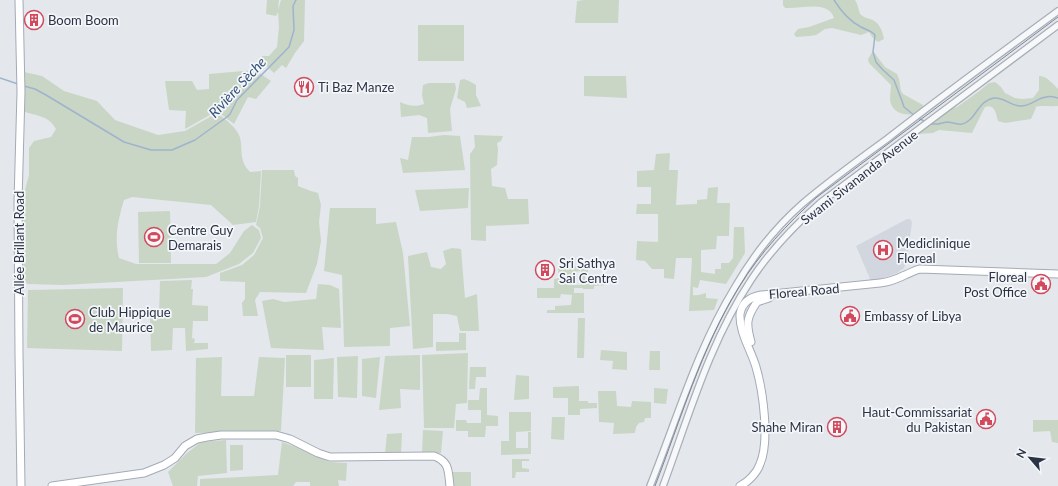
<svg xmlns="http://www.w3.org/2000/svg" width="1058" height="486" viewBox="0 0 1058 486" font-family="Lato,sans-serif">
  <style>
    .built { fill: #d2d6de }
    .green { fill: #c9d6c5 }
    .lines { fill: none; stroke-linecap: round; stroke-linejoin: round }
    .stream { stroke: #9fb4cc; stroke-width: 1.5 }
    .minor-casing { stroke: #a9aeb7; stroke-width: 8 }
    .major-casing { stroke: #a3abb8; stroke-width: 9 }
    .minor { stroke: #f7f8fa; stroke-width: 5.5 }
    .major { stroke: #fff; stroke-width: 7 }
    .tram { stroke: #7d8696; stroke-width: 1 }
    .labels { text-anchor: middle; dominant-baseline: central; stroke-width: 3.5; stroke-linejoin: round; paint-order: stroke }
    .poi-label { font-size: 13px; fill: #2b3445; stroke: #f4f6f9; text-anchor: start }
    .street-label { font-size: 13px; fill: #2b3445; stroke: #f4f6f9 }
    .water-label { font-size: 14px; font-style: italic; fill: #34527a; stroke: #f4f6f9 }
  </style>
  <rect width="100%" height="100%" fill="#e4e7ec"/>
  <path class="built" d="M907,219H910L912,222L907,261L904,268L897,273L884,278L871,281L856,246Z"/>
  <g class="green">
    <path d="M267,0H279L278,10L281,0H305L304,41L295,53L286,68L282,65L274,73L262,62V56H269L277,47L279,27L278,12L276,16L266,14Z"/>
    <path d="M584,0H619L618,23H575L577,1Z"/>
    <path d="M783,0H855C858,4 859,13 861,15C863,17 867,18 870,19C879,22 882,29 884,39L878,42L873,38L869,32L861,35L832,28L825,29L816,35L810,36L796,37L794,34L798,29L809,27L834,18C828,0 803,9 785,8L783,5Z"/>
    <rect x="418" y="25" width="46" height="36"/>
    <path d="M873,51L885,67L897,74L899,79L901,91L903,94L923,105V107C921,109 918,112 916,113C907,117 894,113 891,104C889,98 891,91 891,85L869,63L868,59Z"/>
    <path d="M255,70L271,81L256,99L248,97L234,124L217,111L185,129L186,111L169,110L165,81H192L197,90L209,89V74Z"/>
    <path d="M24,72L42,76L64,91L97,101L115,120L158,135L185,131L217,113C225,119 233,125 238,133C243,141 240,152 243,161C244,165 247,169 250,172L261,171L259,206L256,222L233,225L211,205L132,197L124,200C118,220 114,237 119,258L136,264H216L230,253L244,231L252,225L259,230L261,238L253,253L239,264L206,277L63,285L28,284L23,281L22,201L29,175V148L34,141L51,137L56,129C49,116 38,116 25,112Z"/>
    <path d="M584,76H626L627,98L584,96Z"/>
    <path d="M1039,76C1047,76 1053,84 1058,89V106C1050,107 1042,105 1035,107L1036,108L1031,119L1005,123L998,121C996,114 995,103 985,107L972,133L939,130L933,133L918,134L950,109L957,107L978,92L989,83L995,82L1001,87L1005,93L1015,98L1022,99L1033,98L1039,90Z"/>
    <path d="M464,79L469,81L476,85V95L481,106L467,108L465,102L457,98L460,80Z"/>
    <path d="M429,83H455L456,89L450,109L452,131L428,133L427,118L419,115L401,117L400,102C408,106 416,107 424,104L422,95L423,85Z"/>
    <path d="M444,135L460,136L465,170L403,173L400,158L408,160L412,137H429Z"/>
    <path d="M474,135L503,136L501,141L497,143L498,150L497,165L491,169L492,186L505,188L508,199H528L529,224L486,226V241L471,240L470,154L475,147Z"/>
    <path d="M670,153L669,170H678L676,205L697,204V200L707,199L708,188L718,187L717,203H730L729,236H717L716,249L701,250V272L715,274V269H721V263H729L733,258L734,227H744L745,253L726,284L700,280L698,288L693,287V295C698,296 701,294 706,293V298L718,299L714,310L689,311L692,258H676L674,279L664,278V269H652L645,261L636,260L637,241L658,242V214H636L637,204H651V187H637V171L654,170L656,154Z"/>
    <path d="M262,170H294L295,176L298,178V186L311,191L318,193L321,205L319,222L321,241L317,264L306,293L260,292L255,300L258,316H243L242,303L245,299V282L220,281V273L242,265L254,255L263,238L260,228L256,225L260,206Z"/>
    <path d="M469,188L468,208L420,211L415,190Z"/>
    <path d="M330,208H376V224L396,222L403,253L410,326L390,328V346L344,347L342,275L324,271Z"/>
    <path d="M170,211L171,263H139L138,212Z"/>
    <path d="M452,248L461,249L465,298L477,294L479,331H460L457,316L447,314H433V347L413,349L408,256L427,252L431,267L441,269L446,264L443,251Z"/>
    <path d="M584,265H588V274H585V282L594,281V277H605L606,285L594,286V289H583V288H574V293H584V313H547V310H555V306L571,305L572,295L561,294L560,298H537V288H554V279L559,278L558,268L560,266H580V271L572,272V285H581V266L584,267Z"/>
    <path d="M192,280L191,289H193L192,305L208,306V321H193L192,338L195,339L194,343H208V349L186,351L185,328H173L172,350L151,351L150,317L159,316L160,281Z"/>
    <path d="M318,284L330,285L339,289L341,328L322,327L324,350L271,348L262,301L273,299L284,302L316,299Z"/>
    <path d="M123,288L122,351L27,348L28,290Z"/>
    <path d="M578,318H585L584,358H577Z"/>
    <path d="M459,333H466V350L436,351V342H459Z"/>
    <path d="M601,350L627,352V370L612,369L613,361L600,360Z"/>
    <path d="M650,351H660V370H649Z"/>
    <path d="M468,353L467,403L456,404L454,428H424L422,355Z"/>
    <rect x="286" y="355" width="25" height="32"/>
    <path d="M420,355V390L400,389L401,408L379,410L385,356Z"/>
    <path d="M358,356L357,398L338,397L337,357Z"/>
    <path d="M222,357L221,396H254L259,357L285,358L281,431L195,433L196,358Z"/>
    <path d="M380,357L376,398L362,396V359Z"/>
    <path d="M334,358L333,399H314V360Z"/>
    <path d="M470,367H486V377H476L475,389H469Z"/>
    <path d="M516,375L529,376V399L514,400Z"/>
    <path d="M579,386V401H588V403H597V408L580,409V415H568V398H553V387Z"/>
    <path d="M480,388H487V415L498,416V426H486L485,437H468V431H456V420H466L467,423H481V410H468V400H479Z"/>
    <path d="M654,388L668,389L666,404L654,403Z"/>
    <path d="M598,391H616L617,406L631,407L632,401L651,402V418H645L644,422L639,423L636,427L635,433L613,434L614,423L599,422Z"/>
    <path d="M509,412H531V431L516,432V448H528V432H531V454L501,455V441H509Z"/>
    <path d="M552,417H565L564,440L551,439Z"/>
    <path d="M1033,420H1058V443L1052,442L1050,431L1033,432Z"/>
    <path d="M423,430L443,431L441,453H422Z"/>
    <path d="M402,433L401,454L385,453L387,434Z"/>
    <path d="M226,440L227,473L198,476L197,486H173L168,472L186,454L201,442Z"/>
    <path d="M282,442L299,448L329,462L347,463L346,481L338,480L339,486H310V482H296L293,486H200V479L278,475Z"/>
    <path d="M230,445H243V470L230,471Z"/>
    <path d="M512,459H529V461H522V468L529,469V472H516L515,478H512Z"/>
    <path d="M450,472H471V486H452Z"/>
  </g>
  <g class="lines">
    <g class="stream">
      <path d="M834,0C841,11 849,21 861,27C866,30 871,30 875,35L873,52L876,62L882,69L894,80L902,101L904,107L915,116"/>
      <path d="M0,78L18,84"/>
      <path d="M24,86L35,89L46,95L124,142L151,150H172L195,140L227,117L230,114L237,100L289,47L294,30L293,6L296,0"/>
      <path d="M918,118L926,122"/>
      <path d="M929,123C936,126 940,123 947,122C952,122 956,125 962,124C976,121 977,101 994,98C1004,97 1011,106 1020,106C1030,107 1037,98 1046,97C1049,96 1054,97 1058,98"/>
    </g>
    <defs>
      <g id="minor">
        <path d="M650,486C677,419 697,349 735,287C753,256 776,227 802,204C829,181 858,160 887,139C943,95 1001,53 1058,11"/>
        <path d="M663,486C689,416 709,343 751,280C770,251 794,226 820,203L1058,25"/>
      </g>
      <g id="major">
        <path d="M19,0L21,92L18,202L19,354L21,486"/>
        <path d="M751,342C746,324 746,318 757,302L769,298"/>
        <path d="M52,486L144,473L164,465L175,458L185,446L197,439L207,437L221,435H276L290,439L318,453L330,457L434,456C450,462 448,471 450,486"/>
        <path d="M740,486C748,482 757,473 760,464C770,441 763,391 756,367C751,350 739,332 740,314C742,302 750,297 761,295L880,283C889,282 897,279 905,275C911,273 914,270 920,269L1058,274"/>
      </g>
    </defs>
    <use href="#minor" class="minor-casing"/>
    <use href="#major" class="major-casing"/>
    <use href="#minor" class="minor"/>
    <use href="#major" class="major"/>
    <path class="tram" d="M655,486C681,419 701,349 739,287C760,253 787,224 817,197L1058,17"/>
  </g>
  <defs>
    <symbol id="building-ring" viewBox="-11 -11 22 22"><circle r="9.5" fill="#f4f6f9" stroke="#d1495b" stroke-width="1.5"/><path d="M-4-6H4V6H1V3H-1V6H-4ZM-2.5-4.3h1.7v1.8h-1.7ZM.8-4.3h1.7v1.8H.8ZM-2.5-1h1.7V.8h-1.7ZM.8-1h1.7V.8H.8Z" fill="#d1495b"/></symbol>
    <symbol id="restaurant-ring" viewBox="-11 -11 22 22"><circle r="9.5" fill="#f4f6f9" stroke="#d1495b" stroke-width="1.5"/><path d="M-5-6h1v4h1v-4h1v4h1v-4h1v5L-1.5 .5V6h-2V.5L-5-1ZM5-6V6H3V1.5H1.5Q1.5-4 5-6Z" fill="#d1495b"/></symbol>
    <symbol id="stadium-ring" viewBox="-11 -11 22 22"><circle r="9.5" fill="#f4f6f9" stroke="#d1495b" stroke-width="1.5"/><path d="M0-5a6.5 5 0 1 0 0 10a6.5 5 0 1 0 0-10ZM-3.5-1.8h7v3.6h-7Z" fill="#d1495b"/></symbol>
    <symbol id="hospital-ring" viewBox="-11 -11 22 22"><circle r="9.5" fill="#f4f6f9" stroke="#d1495b" stroke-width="1.5"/><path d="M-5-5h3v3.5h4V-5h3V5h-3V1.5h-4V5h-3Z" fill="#d1495b"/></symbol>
    <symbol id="civic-ring" viewBox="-11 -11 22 22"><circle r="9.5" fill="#f4f6f9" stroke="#d1495b" stroke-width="1.5"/><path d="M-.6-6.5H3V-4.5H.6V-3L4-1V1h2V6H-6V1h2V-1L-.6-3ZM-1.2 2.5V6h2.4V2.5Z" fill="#d1495b"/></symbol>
  </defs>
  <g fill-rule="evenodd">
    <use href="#building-ring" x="23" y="9" width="22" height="22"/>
    <use href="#restaurant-ring" x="293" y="76" width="22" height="22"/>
    <use href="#stadium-ring" x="143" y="226" width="22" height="22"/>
    <use href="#hospital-ring" x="872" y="239" width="22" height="22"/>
    <use href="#building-ring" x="534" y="259" width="22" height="22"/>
    <use href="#civic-ring" x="1030" y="273" width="22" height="22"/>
    <use href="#civic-ring" x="839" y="305" width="22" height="22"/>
    <use href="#stadium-ring" x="64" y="308" width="22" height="22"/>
    <use href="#civic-ring" x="975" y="408" width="22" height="22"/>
    <use href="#building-ring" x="826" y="416" width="22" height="22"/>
  </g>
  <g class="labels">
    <g class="poi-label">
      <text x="48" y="20">Boom Boom</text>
      <text x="318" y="87">Ti Baz Manze</text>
      <text x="168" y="230">Centre Guy<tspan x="168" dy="15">Demarais</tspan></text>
      <text x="897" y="243">Mediclinique<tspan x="897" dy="15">Floreal</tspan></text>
      <text x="559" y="263">Sri Sathya<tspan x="559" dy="15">Sai Centre</tspan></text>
      <text x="1027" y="277" text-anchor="end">Floreal<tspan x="1027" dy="15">Post Office</tspan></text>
      <text x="89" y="312">Club Hippique<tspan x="89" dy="15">de Maurice</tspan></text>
      <text x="864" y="316">Embassy of Libya</text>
      <text x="972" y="412" text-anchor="end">Haut-Commissariat<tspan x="972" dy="15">du Pakistan</tspan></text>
      <text x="823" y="427" text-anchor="end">Shahe Miran</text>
    </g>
    <g class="street-label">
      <text transform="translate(859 177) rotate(-38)">Swami Sivananda Avenue</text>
      <text transform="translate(19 243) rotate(-90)">Allée Brillant Road</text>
      <text transform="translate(804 291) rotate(-5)">Floreal Road</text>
    </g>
    <g class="water-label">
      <text transform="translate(237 87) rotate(-47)">Rivière Sèche</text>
    </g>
  </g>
  <g transform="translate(1030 458) rotate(298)" stroke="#f4f6f9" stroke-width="3" paint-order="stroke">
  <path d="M0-3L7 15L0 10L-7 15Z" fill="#2b3445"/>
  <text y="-6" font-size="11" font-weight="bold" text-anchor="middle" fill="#2b3445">N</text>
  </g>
</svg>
